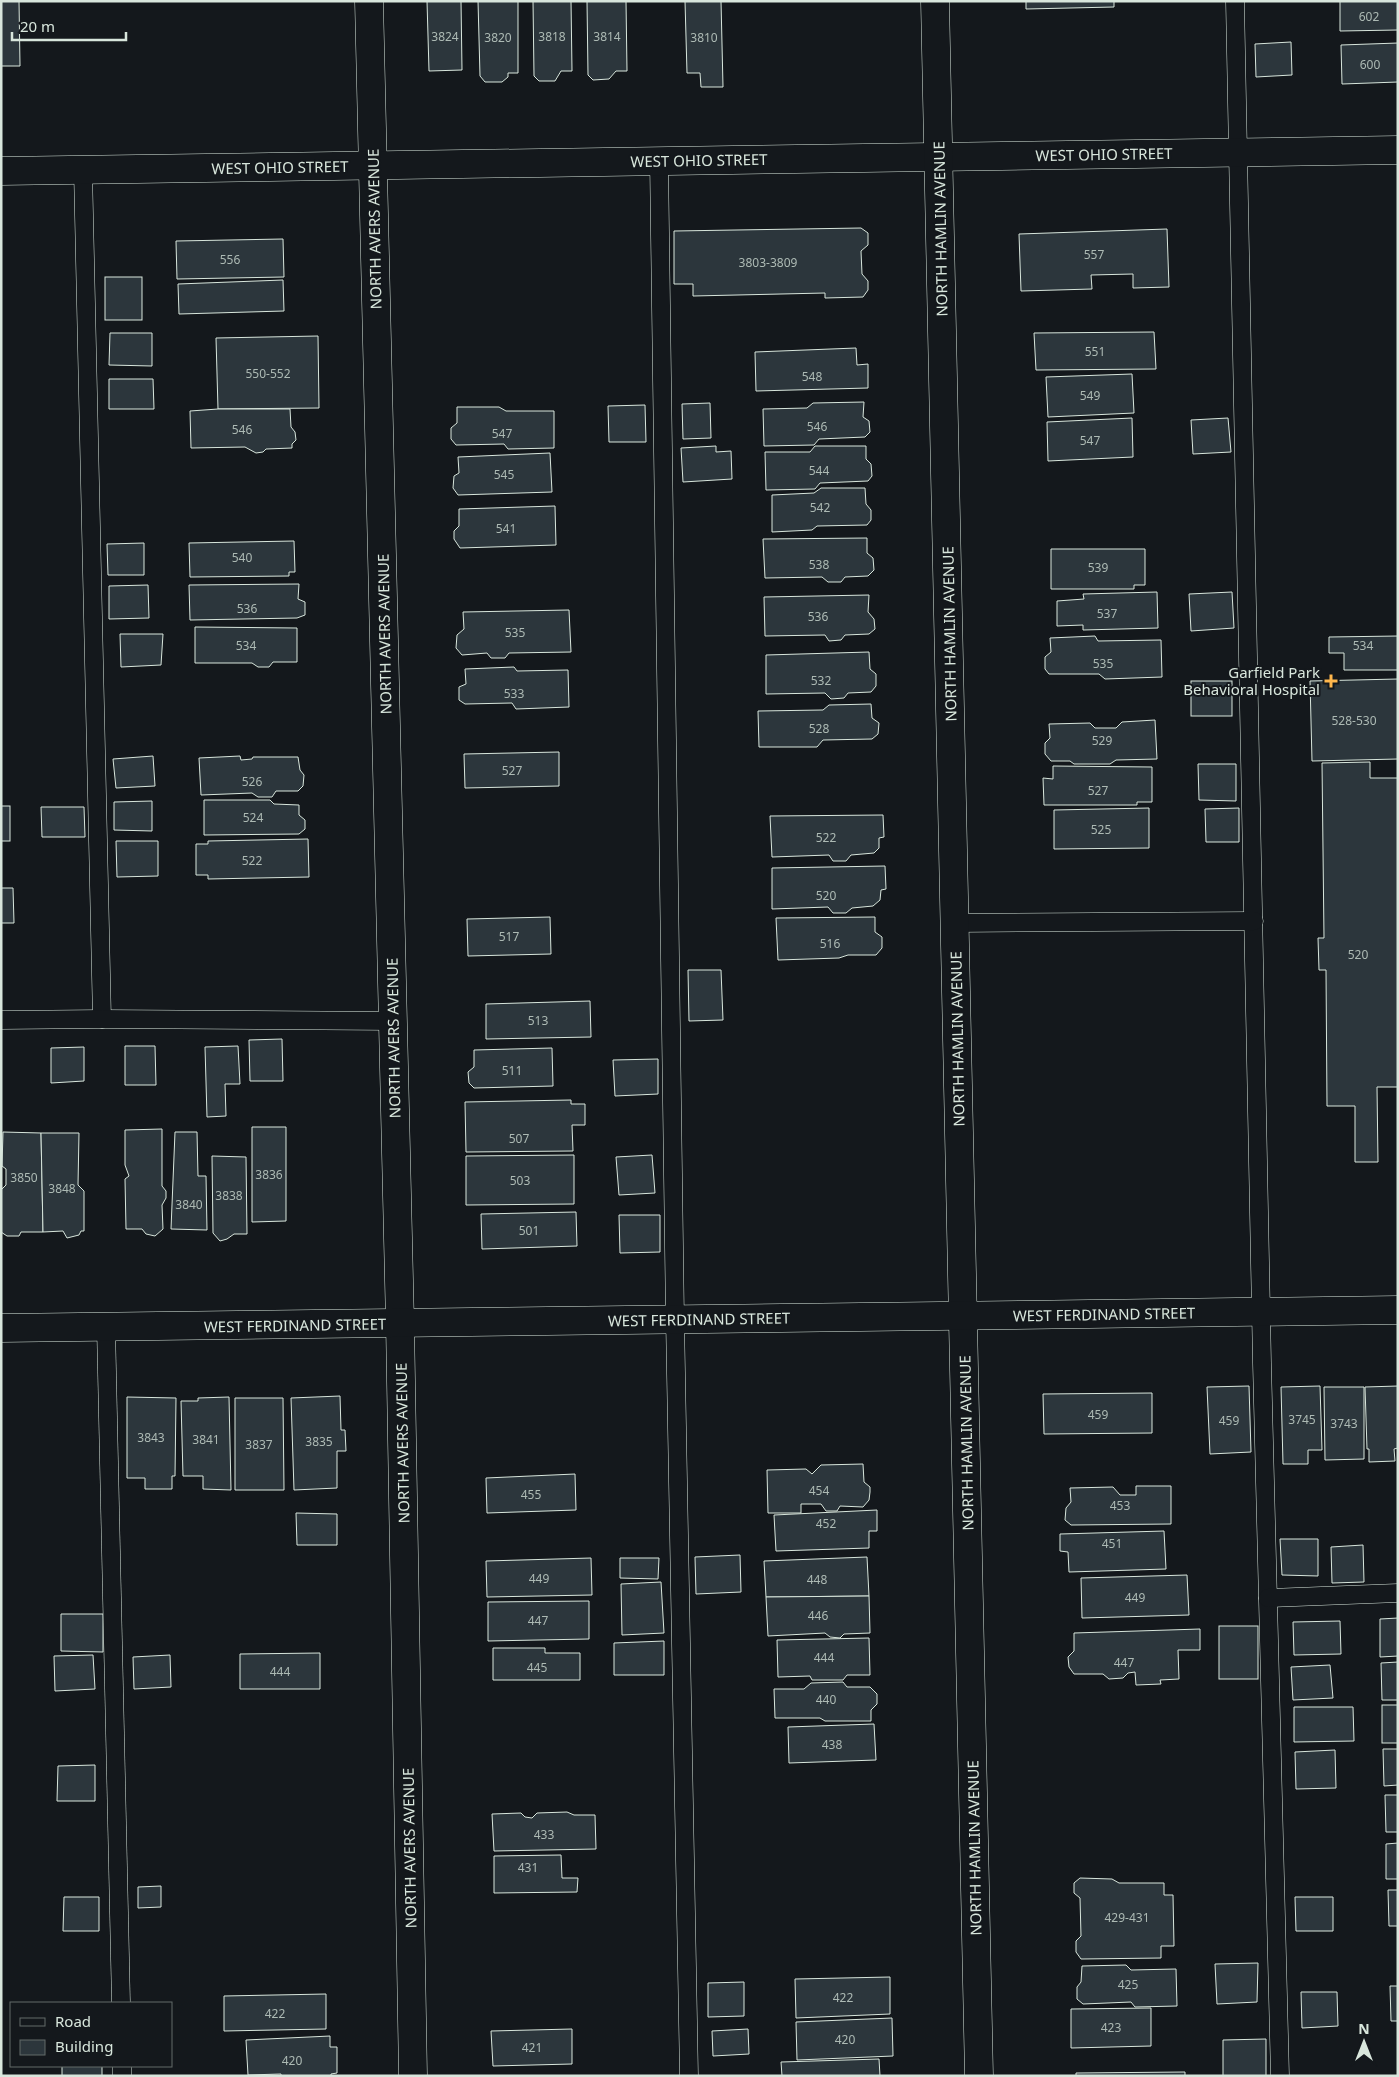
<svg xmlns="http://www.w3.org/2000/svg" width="1399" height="2077" viewBox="0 0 1399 2077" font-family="'Noto Sans',sans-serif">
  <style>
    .building { fill: #2c363c; stroke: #d8e6dc }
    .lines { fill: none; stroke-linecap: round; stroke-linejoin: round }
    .lane-casing { stroke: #d8e6dc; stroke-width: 19 }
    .street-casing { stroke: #d8e6dc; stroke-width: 29 }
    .secondary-casing { stroke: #d8e6dc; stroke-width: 29 }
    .lane { stroke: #14181c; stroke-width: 18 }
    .street { stroke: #14181c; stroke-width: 28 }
    .secondary { stroke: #14181c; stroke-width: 28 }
    .poi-dot { fill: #ffb74d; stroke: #14181c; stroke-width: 2 }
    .labels { text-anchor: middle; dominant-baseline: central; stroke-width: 4; stroke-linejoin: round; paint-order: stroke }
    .number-label { font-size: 12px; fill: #adbab4 }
    .street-label { font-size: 15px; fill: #d8e6dc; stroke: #14181c }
    .poi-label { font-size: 15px; fill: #d8e6dc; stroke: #14181c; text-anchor: end }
  </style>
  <rect width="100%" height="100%" fill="#14181c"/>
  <g class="building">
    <path d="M1,1H19L20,66H1Z"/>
    <path d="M427,1H461L462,70L429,71Z"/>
    <path d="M478,1H518V73H508V77L502,82H485L480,76Z"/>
    <path d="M533,1H571L572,71H561L555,81H539L534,76Z"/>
    <path d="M587,1H626L627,71H616L609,79L593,80L588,75Z"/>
    <path d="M685,1H721L723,87H701L700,73H687Z"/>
    <path d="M1026,1H1114V7L1026,9Z"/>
    <path d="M1340,1H1398V30L1340,31Z"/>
    <path d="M1291,42L1292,75L1256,77L1255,44Z"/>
    <path d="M1398,43V82L1342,84L1341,45Z"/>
    <path d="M861,228L868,233V245L861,251L862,274L868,281V290L863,297L825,298V293L693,296V284H674V231Z"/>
    <path d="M1167,229L1169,287L1133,288V274L1091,275L1092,289L1021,291L1019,234Z"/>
    <path d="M283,239L284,277L177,279L176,241Z"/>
    <rect x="105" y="277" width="37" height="43"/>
    <path d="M283,280L284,311L179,314L178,284Z"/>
    <path d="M1154,332L1156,369L1036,370L1034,333Z"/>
    <path d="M110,333H152V366L109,365Z"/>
    <path d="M318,336L319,408L218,409L216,338Z"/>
    <path d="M856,348L857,365L868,364V388L756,391L755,352Z"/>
    <path d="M1132,374L1134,413L1048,417L1046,377Z"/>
    <path d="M109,379H153L154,409H109Z"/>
    <path d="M864,402L863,417L869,421L870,432L865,437L819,439L814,445L764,446L763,409L807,408L813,403Z"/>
    <path d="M710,403L711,438L683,439L682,404Z"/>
    <path d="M645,405L646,442H609L608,406Z"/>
    <path d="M457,407H499L506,411H554V448L508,449L504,444L456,445L451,439V428L457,423Z"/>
    <path d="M218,409H290L291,427L295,432L296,440L292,444V448L266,449L263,452L256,453L245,447L191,448L190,411Z"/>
    <path d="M1132,418L1133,457L1048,461L1047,422Z"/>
    <path d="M1228,418L1231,452L1193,454L1191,420Z"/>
    <path d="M716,446V452L731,451L732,479L683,482L681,448Z"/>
    <path d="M815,446H866V459L871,464L872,476L868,481L820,483L815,489L766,490L765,452H810Z"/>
    <path d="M550,453L552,492L458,495L453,488L454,476L459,473L458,457Z"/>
    <path d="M821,488H865L866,504L871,510V520L867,525L817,526L812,530L772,532V495L814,493Z"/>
    <path d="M555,506L556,545L460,548L454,539V531L459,526V509Z"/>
    <path d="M867,538V553L873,558L874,570L868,576L845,577L841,582H828L822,577L765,578L763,539Z"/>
    <path d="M294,541L295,572H289V576L190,577L189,543Z"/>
    <path d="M144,543V575H108L107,544Z"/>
    <path d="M1051,549H1145V585H1134V589H1051Z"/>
    <path d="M299,584L298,599L305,602V615L297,618L190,620L189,585Z"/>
    <path d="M148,585L149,618L109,619V586Z"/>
    <path d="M1157,592L1158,628L1083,630V625L1057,626V601L1084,599L1083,594Z"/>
    <path d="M1232,592L1234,628L1191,631L1189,594Z"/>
    <path d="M869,595L868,612L874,619L875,629L869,634L845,635L841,640L829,641L825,635L765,636L764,597Z"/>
    <path d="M569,610L571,652L509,653L505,658H491L487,653L462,655L456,648L457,635L464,629L463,612Z"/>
    <path d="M195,627L297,628V662H273L269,667H258L252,663H195Z"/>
    <path d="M120,634H163L161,665L121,667Z"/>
    <path d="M1095,636L1098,641L1161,640L1162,677L1105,679L1099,674H1049L1045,669V657L1051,652L1050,638Z"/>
    <path d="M1398,636V670H1344V653H1329V637Z"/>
    <path d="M869,652L870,669L876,674V686L871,692L848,693L844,698L831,699L825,693L766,694V655Z"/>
    <path d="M514,667L517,671L568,670L569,707L516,709L512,703L465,704L459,700V687L466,684L465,669Z"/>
    <path d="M1398,679V759L1312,761L1310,681Z"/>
    <rect x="1191" y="681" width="41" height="35"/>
    <path d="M871,704L872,718L879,723L878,734L872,739L823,740L817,747H759L758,711L823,710L829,705Z"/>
    <path d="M1155,720L1157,759L1116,760L1110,764H1074L1070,761H1051L1045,754V743L1050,738L1049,724L1090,723L1095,728H1116L1122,722Z"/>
    <path d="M559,752V786L465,788L464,754Z"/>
    <path d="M153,756L155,786L116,788L113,759Z"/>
    <path d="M240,756L241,760L252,759L253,757H298L300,770L304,775L303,786L298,791H276L272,797H258L252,793L201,795L199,758Z"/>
    <path d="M1370,762V778H1398V1087H1377L1378,1162H1355V1106H1327L1326,970H1319L1318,938H1324L1322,763Z"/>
    <path d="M1198,764H1236V801L1199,800Z"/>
    <path d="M1053,766L1152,767V802H1137V805H1044L1043,778L1053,779Z"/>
    <path d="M204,800H270L274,804L299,805V815L305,820V829L299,834L204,835Z"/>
    <path d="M152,801V831L114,830V802Z"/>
    <rect x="1" y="806" width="9" height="35"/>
    <path d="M41,807H84L85,837H42Z"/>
    <path d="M1149,808V848L1054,849V810Z"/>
    <path d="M1239,808V842H1206L1205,809Z"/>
    <path d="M883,815L884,837L879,838V848L874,853L851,855L846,861H833L829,855L772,857L770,816Z"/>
    <path d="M308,839L309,877L208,879V875H196V844H208V841Z"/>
    <path d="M116,841H158V876L117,877Z"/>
    <path d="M885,866L886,889L881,890L880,900L873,906L852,908L846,913H833L828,907L772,909V868Z"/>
    <path d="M1,888H13L14,923H1Z"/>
    <path d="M550,917L551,954L468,956L467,919Z"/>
    <path d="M875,917V932L882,937V948L876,955H848L839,958L778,960L776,918Z"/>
    <path d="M688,970H721L723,1020L689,1021Z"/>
    <path d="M590,1001L591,1037L486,1039V1004Z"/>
    <path d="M282,1039L283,1081H250L249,1040Z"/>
    <path d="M125,1046H155L156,1085H125Z"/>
    <path d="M238,1046L240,1084H225L226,1116L207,1117L205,1047Z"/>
    <path d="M84,1047V1081L51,1083V1048Z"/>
    <path d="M552,1048L553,1086L474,1088L469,1083L468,1072L474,1067V1050Z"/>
    <path d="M658,1059V1094L615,1096L613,1060Z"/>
    <path d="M571,1100V1104H585V1125H572L573,1151L466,1152L465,1102Z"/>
    <path d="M252,1127H286V1221L252,1222Z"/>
    <path d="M162,1129V1186L166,1191V1198L162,1205L163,1229L155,1236L146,1234L142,1229H126L125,1179L129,1176L125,1165V1130Z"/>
    <path d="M3,1132L41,1133L43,1232H21L19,1236H7L1,1232V1190L6,1185V1169L2,1166Z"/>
    <path d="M175,1132H197L198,1176H206L207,1230L171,1229Z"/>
    <path d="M41,1133H79L78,1185L84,1191V1231H81L79,1235L67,1238L63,1231L43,1232Z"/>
    <path d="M574,1155V1204L466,1205V1156Z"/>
    <path d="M652,1155L655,1193L619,1195L616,1157Z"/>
    <path d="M212,1156L246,1157L247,1234H234L227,1239L220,1241L213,1233Z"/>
    <path d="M576,1212L577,1246L482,1249L481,1214Z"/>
    <path d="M619,1215H660V1252L620,1253Z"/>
    <path d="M1249,1386L1251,1452L1210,1454L1207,1387Z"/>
    <path d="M1320,1386L1322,1450H1308V1464H1283L1281,1387Z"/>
    <path d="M1398,1386V1448L1394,1449L1395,1461L1369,1462V1449H1367L1365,1387Z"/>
    <path d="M1324,1387H1364V1459L1325,1460Z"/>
    <path d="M1152,1393V1433L1044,1434L1043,1394Z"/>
    <path d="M340,1396L341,1430H345L346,1451H337V1488L294,1490L291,1398Z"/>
    <path d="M127,1397L176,1398L175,1476H172V1489H145V1478H127Z"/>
    <path d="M229,1397L231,1490L203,1489V1476H183L181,1401H198V1398Z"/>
    <path d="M235,1398H283L284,1490H235Z"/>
    <path d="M863,1464L864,1482L870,1487V1492L869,1500L863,1507L840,1506L837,1511H826L821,1504H801V1513H768L767,1470L806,1469L812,1474L821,1465Z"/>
    <path d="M575,1474L576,1510L487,1513L486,1478Z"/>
    <path d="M1136,1486H1171V1524L1071,1525L1065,1520L1066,1508L1071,1502L1070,1488L1113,1487L1120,1495H1136Z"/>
    <path d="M877,1510V1531H869V1548L776,1551L774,1515Z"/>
    <path d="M296,1513L337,1514V1545H297Z"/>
    <path d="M1164,1531L1166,1569L1069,1572L1068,1552L1060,1551V1534Z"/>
    <path d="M1280,1539H1318V1576L1282,1575Z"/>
    <path d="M1363,1545L1364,1582L1332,1583L1331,1547Z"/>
    <path d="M740,1555L741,1592L696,1594L695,1557Z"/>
    <path d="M867,1557L869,1596L766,1597L764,1561Z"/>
    <path d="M591,1558L592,1595L487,1597L486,1561Z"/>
    <path d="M620,1558H659L658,1579L620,1578Z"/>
    <path d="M1187,1575L1189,1615L1082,1618L1081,1578Z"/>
    <path d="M661,1582L664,1633L622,1635L621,1584Z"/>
    <path d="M869,1596L870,1633L844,1634L840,1638L830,1637L825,1633L768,1636L766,1597Z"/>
    <path d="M589,1601V1639L488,1641V1602Z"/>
    <path d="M61,1614H103V1652L61,1651Z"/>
    <path d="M1398,1618V1656L1380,1657V1619Z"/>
    <path d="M1340,1621L1341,1654L1294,1655L1293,1622Z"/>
    <rect x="1219" y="1626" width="39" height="53"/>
    <path d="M1200,1629V1650H1178L1179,1679L1160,1680L1161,1684L1136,1685L1135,1672L1128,1673L1123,1678L1109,1679L1103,1674H1074L1069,1667L1068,1657L1074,1651V1633Z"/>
    <path d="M869,1638L870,1675H847L843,1680H812L810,1676L778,1677L777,1640Z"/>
    <path d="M664,1641V1675H614V1643Z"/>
    <path d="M493,1648H545V1653H580V1680H493Z"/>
    <path d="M320,1653V1689H240V1654Z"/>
    <path d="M93,1655L95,1689L55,1691L54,1656Z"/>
    <path d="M170,1655L171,1687L134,1689L133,1657Z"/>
    <path d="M1398,1662V1700H1382L1381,1663Z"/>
    <path d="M1330,1665L1333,1698L1293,1700L1291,1667Z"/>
    <path d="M843,1682L847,1687H870L877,1694V1704L871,1710V1721H825L820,1718H775L774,1689H804L811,1683Z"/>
    <rect x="1382" y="1705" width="16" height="38"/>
    <path d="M1294,1707H1353L1354,1741L1294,1742Z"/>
    <path d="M874,1724L876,1760L789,1763L788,1727Z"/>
    <path d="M1383,1749H1398V1785L1384,1786Z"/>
    <path d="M1335,1750L1336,1788L1296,1789L1295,1752Z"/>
    <path d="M95,1765V1801H57L58,1766Z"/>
    <path d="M1385,1795H1398V1832H1386Z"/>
    <path d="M567,1812L574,1815H595L596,1849L494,1851L492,1814L521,1813L525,1817L532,1818L537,1813Z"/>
    <path d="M1398,1843V1879H1386V1844Z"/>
    <path d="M561,1855L562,1878H578L577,1892L494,1893V1856Z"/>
    <path d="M1080,1878L1112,1879L1119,1883H1164V1895H1173L1174,1946H1161V1958L1081,1959L1076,1952V1941L1081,1936L1080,1898L1074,1893V1883Z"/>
    <path d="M161,1886V1907L138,1908V1887Z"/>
    <path d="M1388,1890H1398V1926H1389Z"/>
    <path d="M64,1897H99V1931H63Z"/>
    <path d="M1295,1897H1333V1931H1296Z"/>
    <path d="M1258,1963L1257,2002L1217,2004L1215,1964Z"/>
    <path d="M1126,1965L1131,1970L1176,1969L1177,2006L1135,2007L1131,2002L1083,2004L1077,1999V1987L1081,1982L1082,1966Z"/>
    <path d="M890,1977V2014L796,2018L795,1979Z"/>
    <path d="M744,1982V2016L708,2017V1983Z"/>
    <path d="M1390,1986H1398V2021H1391Z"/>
    <path d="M1301,1992H1337L1338,2026L1302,2028Z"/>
    <path d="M326,1994V2029L224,2031V1996Z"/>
    <path d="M1151,2008V2046L1071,2048V2009Z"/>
    <path d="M892,2018L893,2056L797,2060L796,2022Z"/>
    <path d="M572,2029V2064L493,2066L491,2031Z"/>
    <path d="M748,2029L749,2054L713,2056L712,2031Z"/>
    <path d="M330,2036V2047H337V2073L331,2074V2076H281V2074L248,2075L246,2040Z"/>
    <path d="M1266,2039V2076H1223V2040Z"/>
    <path d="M879,2059L880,2076H782L781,2062Z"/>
    <rect x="62" y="2066" width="40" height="10"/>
    <path d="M1185,2072V2076H1076V2073Z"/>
  </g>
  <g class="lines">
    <defs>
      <g id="lane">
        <path d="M1235,1L1262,1363L1280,2076"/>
        <path d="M659,161L675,1319L689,2076"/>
        <path d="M83,170L102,1019"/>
        <path d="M955,923L1254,921"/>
        <path d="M1,1020L102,1019L393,1021"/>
        <path d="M106,1327L121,2003"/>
        <path d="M1268,1598L1398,1593"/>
        <path d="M122,2066V2076"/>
      </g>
      <g id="street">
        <path d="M369,1L400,1323L413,2076"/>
        <path d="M1,171L1398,150"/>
      </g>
      <g id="secondary">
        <path d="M935,1L979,2076"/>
        <path d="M1,1328L1398,1310"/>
      </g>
    </defs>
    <use href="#lane" class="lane-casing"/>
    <use href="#street" class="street-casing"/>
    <use href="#secondary" class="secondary-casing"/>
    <use href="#lane" class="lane"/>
    <use href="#street" class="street"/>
    <use href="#secondary" class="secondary"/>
  </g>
  <path class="poi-dot" d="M1328.5 673.5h5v5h5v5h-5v5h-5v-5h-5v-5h5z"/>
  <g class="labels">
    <g class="number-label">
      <text x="1369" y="16">602</text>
      <text x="445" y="36">3824</text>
      <text x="552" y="36">3818</text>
      <text x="607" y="36">3814</text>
      <text x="498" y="37">3820</text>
      <text x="704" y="37">3810</text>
      <text x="1370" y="64">600</text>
      <text x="1094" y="254">557</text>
      <text x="230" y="259">556</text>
      <text x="768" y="262">3803-3809</text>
      <text x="1095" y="351">551</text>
      <text x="268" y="373">550-552</text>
      <text x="812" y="376">548</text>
      <text x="1090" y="395">549</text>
      <text x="817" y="426">546</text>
      <text x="242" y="429">546</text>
      <text x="502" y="433">547</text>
      <text x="1090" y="440">547</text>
      <text x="819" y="470">544</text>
      <text x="504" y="474">545</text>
      <text x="820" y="507">542</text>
      <text x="506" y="528">541</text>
      <text x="242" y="557">540</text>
      <text x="819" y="564">538</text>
      <text x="1098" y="567">539</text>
      <text x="247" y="608">536</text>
      <text x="1107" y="613">537</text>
      <text x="818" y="616">536</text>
      <text x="515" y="632">535</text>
      <text x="246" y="645">534</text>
      <text x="1363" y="645">534</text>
      <text x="1103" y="663">535</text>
      <text x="821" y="680">532</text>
      <text x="514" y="693">533</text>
      <text x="1354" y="720">528-530</text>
      <text x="819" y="728">528</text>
      <text x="1102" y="740">529</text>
      <text x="512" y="770">527</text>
      <text x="252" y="781">526</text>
      <text x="1098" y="790">527</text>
      <text x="253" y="817">524</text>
      <text x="1101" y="829">525</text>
      <text x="826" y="837">522</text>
      <text x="252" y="860">522</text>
      <text x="826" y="895">520</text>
      <text x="509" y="936">517</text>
      <text x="830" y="943">516</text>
      <text x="1358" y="954">520</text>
      <text x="538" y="1020">513</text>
      <text x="512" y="1070">511</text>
      <text x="519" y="1138">507</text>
      <text x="269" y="1174">3836</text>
      <text x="24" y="1177">3850</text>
      <text x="520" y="1180">503</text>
      <text x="62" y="1188">3848</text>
      <text x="229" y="1195">3838</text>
      <text x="189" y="1204">3840</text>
      <text x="529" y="1230">501</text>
      <text x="1098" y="1414">459</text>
      <text x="1302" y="1419">3745</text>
      <text x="1229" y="1420">459</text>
      <text x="1344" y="1423">3743</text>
      <text x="151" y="1437">3843</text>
      <text x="206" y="1439">3841</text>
      <text x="319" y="1441">3835</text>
      <text x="259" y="1444">3837</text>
      <text x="819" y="1490">454</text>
      <text x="531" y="1494">455</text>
      <text x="1120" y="1505">453</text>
      <text x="826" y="1523">452</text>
      <text x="1112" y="1543">451</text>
      <text x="539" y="1578">449</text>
      <text x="817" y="1579">448</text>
      <text x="1135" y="1597">449</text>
      <text x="818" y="1615">446</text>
      <text x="538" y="1620">447</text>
      <text x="824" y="1657">444</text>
      <text x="1124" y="1662">447</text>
      <text x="537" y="1667">445</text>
      <text x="280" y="1671">444</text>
      <text x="826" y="1699">440</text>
      <text x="832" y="1744">438</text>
      <text x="544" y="1834">433</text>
      <text x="528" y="1867">431</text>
      <text x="1127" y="1917">429-431</text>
      <text x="1128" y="1984">425</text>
      <text x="843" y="1997">422</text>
      <text x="275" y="2013">422</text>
      <text x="1111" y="2027">423</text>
      <text x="845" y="2039">420</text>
      <text x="532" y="2047">421</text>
      <text x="292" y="2060">420</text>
    </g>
    <g class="street-label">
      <text transform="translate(1104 154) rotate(-1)">WEST OHIO STREET</text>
      <text transform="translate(699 160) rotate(-1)">WEST OHIO STREET</text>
      <text transform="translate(280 167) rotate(-1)">WEST OHIO STREET</text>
      <text transform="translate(374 229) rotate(-91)">NORTH AVERS AVENUE</text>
      <text transform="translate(940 229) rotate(-91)">NORTH HAMLIN AVENUE</text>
      <text transform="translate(384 634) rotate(-91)">NORTH AVERS AVENUE</text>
      <text transform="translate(949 634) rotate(-91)">NORTH HAMLIN AVENUE</text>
      <text transform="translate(393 1038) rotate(-91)">NORTH AVERS AVENUE</text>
      <text transform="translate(957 1039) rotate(-91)">NORTH HAMLIN AVENUE</text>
      <text transform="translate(1104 1314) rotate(-1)">WEST FERDINAND STREET</text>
      <text transform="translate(699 1319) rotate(-1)">WEST FERDINAND STREET</text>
      <text transform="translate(295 1325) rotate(-1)">WEST FERDINAND STREET</text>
      <text transform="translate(402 1443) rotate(-91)">NORTH AVERS AVENUE</text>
      <text transform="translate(966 1443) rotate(-91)">NORTH HAMLIN AVENUE</text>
      <text transform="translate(409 1848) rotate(-91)">NORTH AVERS AVENUE</text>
      <text transform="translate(974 1848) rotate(-91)">NORTH HAMLIN AVENUE</text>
    </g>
    <g class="poi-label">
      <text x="1320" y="672">Garfield Park<tspan x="1320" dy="17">Behavioral Hospital</tspan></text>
    </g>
  </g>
  <rect width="1399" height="2077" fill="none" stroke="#d8e6dc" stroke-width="5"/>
  <rect x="10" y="2002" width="162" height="65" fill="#14181c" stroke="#626a69"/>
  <rect x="20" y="2018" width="25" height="8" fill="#14181c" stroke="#626a69"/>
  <text x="55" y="2027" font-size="15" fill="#d8e6dc">Road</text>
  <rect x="20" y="2040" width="25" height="15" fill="#2c363c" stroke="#626a69"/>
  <text x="55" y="2052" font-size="15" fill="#d8e6dc">Building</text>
  <g transform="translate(1364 2042)" stroke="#14181c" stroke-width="4" paint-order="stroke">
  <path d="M0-4L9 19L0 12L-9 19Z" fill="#d8e6dc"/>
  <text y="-8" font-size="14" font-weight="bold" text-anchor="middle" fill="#d8e6dc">N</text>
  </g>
  <path d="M12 32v8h114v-8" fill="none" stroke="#d8e6dc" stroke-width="2.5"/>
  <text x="20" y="32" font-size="15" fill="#d8e6dc" stroke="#14181c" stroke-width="4" paint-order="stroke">20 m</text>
</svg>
